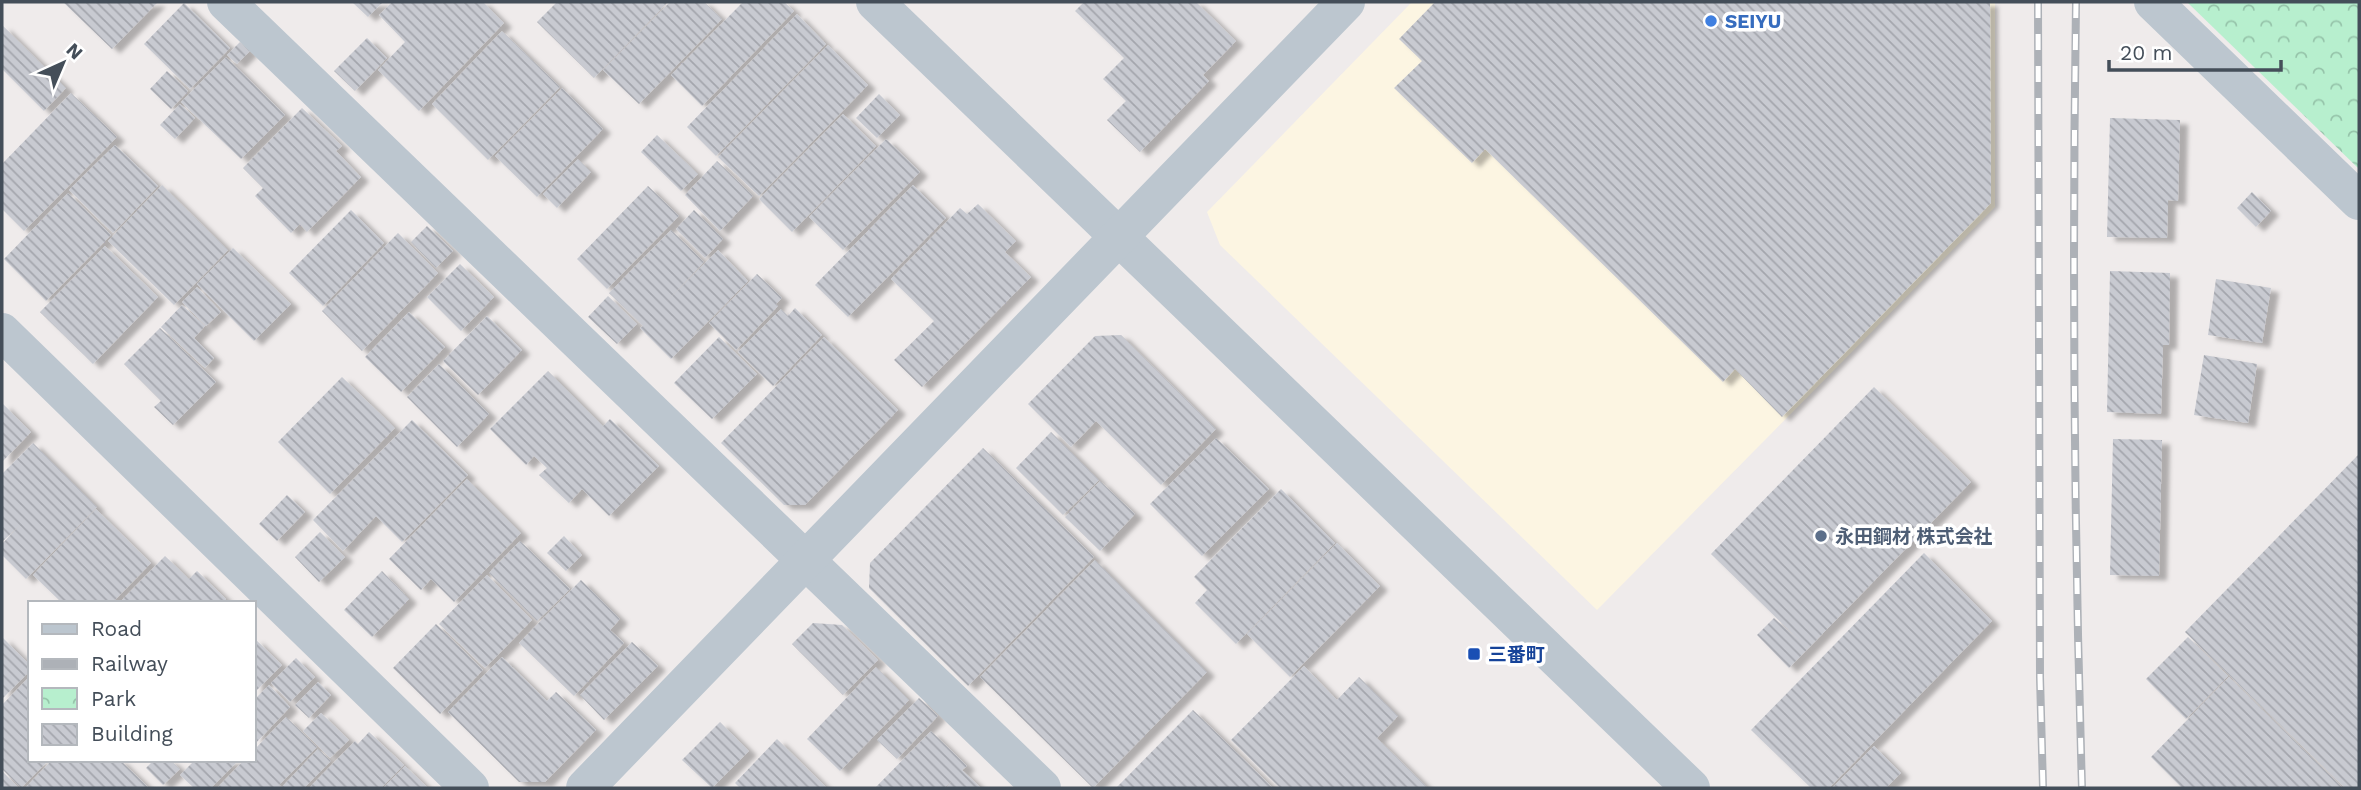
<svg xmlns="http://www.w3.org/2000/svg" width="2361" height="790" viewBox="0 0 2361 790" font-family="'Work Sans','Noto Sans JP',sans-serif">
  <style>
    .commercial { fill: #fcf5e2 }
    .park { fill: url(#park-crowns) }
    .building { fill: url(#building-back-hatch); filter: url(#shadow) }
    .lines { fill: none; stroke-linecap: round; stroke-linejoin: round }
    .minor { stroke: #bcc6cf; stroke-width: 38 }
    .tertiary { stroke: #bcc6cf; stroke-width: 38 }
    .rail-casing { stroke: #adb1b7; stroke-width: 8 }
    .rail { stroke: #fff; stroke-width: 5; stroke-dasharray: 16; stroke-linecap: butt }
    .shop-dot { fill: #3f7fe0; stroke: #fff; stroke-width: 2.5 }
    .service-dot { fill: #5c6f8a; stroke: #fff; stroke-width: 2.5 }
    .transit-dot { fill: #1a4fb4; stroke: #fff; stroke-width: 2.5 }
    .labels { text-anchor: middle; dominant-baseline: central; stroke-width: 7; stroke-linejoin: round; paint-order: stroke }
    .shop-label { font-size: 19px; font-weight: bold; fill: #366cbe; stroke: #fff; text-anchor: start }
    .service-label { font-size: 19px; font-weight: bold; fill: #4e5e75; stroke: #fff; text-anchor: start }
    .transit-label { font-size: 19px; font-weight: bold; fill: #164399; stroke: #fff; text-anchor: start }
  </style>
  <defs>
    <pattern id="park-crowns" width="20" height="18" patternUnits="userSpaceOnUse" patternTransform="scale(1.75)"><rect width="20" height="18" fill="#b7efce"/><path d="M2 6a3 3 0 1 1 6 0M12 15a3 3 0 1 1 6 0" fill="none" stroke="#96c4aa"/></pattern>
    <pattern id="building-back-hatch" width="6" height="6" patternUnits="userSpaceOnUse" patternTransform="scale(1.75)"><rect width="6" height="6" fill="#c8cad1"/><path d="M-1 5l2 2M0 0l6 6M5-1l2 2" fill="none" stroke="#a4a6ad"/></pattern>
    <filter id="shadow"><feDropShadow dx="8" dy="4.5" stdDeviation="2" flood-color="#0004"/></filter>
  </defs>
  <rect width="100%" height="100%" fill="#efebeb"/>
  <path class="commercial" d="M1412,2H1995V207L1597,610L1220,245L1207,212Z"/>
  <path class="park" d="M2187,2H2359V169Z"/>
  <g class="building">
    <path d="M63,2H158L112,49Z"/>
    <path d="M352,2H383L368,17Z"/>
    <path d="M392,2H483L504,23L419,111L378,70L405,42L379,15Z"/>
    <path d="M557,2H668L594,78L537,22Z"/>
    <path d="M670,2H704L722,19L639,104L603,70Z"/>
    <path d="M743,2H784L794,11L702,106L671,75Z"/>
    <path d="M1084,2H1196L1236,41L1203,75L1209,81L1140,152L1107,120L1126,101L1103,79L1124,58L1075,11Z"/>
    <path d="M1435,2H1990L1991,203L1782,417L1735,369L1723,382L1485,149L1472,163L1394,88L1422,61L1399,39Z"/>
    <path d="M184,3L230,48L190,89L144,44Z"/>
    <path d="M797,14L826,44L716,156L687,127Z"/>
    <path d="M2,25L66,88L44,111L2,69Z"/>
    <path d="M502,31L560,87L488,160L432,104Z"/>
    <path d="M367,38L387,58L355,91L334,71Z"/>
    <path d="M240,42L250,51L237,64L227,55Z"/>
    <path d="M828,45L868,85L759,196L718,157Z"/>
    <path d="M226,57L285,115L241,159L181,102Z"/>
    <path d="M167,71L188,91L171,109L150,89Z"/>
    <path d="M562,88L603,129L537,197L495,156Z"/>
    <path d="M71,93L117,137L24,231L2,209V164Z"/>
    <path d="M879,94L900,115L877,138L856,118Z"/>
    <path d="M180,104L195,118L175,139L160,125Z"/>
    <path d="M302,108L342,146L336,151L361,177L307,232L300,224L291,233L255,196L263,188L243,168Z"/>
    <path d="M843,114L876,146L792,232L759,199Z"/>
    <path d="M2110,118L2180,120L2178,201L2168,200L2167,238L2107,237Z"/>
    <path d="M657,135L698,174L681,191L641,152Z"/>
    <path d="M886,139L920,172L843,250L809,217Z"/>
    <path d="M115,145L158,186L113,233L69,190Z"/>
    <path d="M578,159L591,172L557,208L543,194Z"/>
    <path d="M717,161L753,196L720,231L685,195Z"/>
    <path d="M162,185L228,250L174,305L108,241Z"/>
    <path d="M913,185L946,218L848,317L815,285Z"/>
    <path d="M648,186L679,216L607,289L577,259Z"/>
    <path d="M2252,192L2271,211L2256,227L2237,208Z"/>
    <path d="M68,193L111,235L46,301L4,259Z"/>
    <path d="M978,204L1016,241L1005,252L1031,277L922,387L894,360L934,321L891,279L960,208L967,214Z"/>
    <path d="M351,210L384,243L323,306L289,273Z"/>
    <path d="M694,210L723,239L705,258L676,229Z"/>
    <path d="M427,226L453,251L436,268L411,242Z"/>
    <path d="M671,230L704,262L666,302L718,250L748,281L671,359L640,328L643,326L609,293Z"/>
    <path d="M398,233L438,273L362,351L322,311Z"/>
    <path d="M105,246L158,297L93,364L40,312Z"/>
    <path d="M233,248L291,304L254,341L197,284Z"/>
    <path d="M460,264L494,297L461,331L427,297Z"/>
    <path d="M2110,271L2170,273L2169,345H2163L2161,414L2107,412Z"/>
    <path d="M757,274L782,298L776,304L778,306L736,350L709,323Z"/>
    <path d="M2216,279L2271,288L2262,343L2208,335Z"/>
    <path d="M197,287L221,312L206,326L182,302Z"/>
    <path d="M608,296L637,324L617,344L588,317Z"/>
    <path d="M182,305L205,326L194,338L214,358L205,368L161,327Z"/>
    <path d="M795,308L822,335L773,386L738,352L781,309L788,316Z"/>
    <path d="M409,312L445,347L401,392L365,357Z"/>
    <path d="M487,316L522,350L478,395L443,361Z"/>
    <path d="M160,328L216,382L173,425L154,407L161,401L124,364Z"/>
    <path d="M1121,335L1216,429L1161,485L1096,421L1071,447L1028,404L1095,336Z"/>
    <path d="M719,337L757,374L712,419L674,383Z"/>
    <path d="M824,337L898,410L805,505H784L721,443Z"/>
    <path d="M2204,355L2257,364L2248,423L2194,415Z"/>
    <path d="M439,364L489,414L457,447L407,397Z"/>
    <path d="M548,371L603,426L610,419L659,466L609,516L582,489L569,503L539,475L547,468L534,456L526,465L490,429Z"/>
    <path d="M342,377L395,428L330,494L278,442Z"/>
    <path d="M1874,387L1971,482L1789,668L1757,635L1774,618L1803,644L1711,554Z"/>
    <path d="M2,403L31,432L2,462Z"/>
    <path d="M412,420L468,475L402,542L376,516L343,551L313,520Z"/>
    <path d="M1051,432L1099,480L1063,515L1016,468Z"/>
    <path d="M1216,438L1269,489L1202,556L1150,504Z"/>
    <path d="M2113,439L2162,440L2159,576L2110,575Z"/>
    <path d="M33,443L97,507L26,579L2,555V544L21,524L2,542V474Z"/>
    <path d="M983,448L1094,557L968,686L869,588L870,563Z"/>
    <path d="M2359,454V788H2345L2185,632Z"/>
    <path d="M467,479L521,533L454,602L431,579L421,590L389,559Z"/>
    <path d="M1100,481L1135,514L1100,551L1065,517Z"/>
    <path d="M1281,489L1335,543L1236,644L1195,603L1207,590L1194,577Z"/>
    <path d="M287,495L305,512L277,541L259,524Z"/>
    <path d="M96,509L151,563L112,603H62L33,575Z"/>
    <path d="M320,532L345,557L319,582L295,557Z"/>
    <path d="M564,536L582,555L566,571L547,553Z"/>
    <path d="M520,541L570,589L537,621L489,573Z"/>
    <path d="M1337,543L1380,586L1290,677L1247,634Z"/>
    <path d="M1924,553L1992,621L1829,788H1811L1751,730Z"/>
    <path d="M165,556L189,579L197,571L226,599L223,603H119Z"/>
    <path d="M1095,560L1207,672L1093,788L980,677Z"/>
    <path d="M382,571L409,599L372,637L344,610Z"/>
    <path d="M487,575L532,620L485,668L439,624Z"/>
    <path d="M581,580L620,619L610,630L624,643L574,696L519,643Z"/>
    <path d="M813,623L842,625L878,660L843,695L792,644Z"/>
    <path d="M436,624L483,670L440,714L393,668Z"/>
    <path d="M2,637L30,665V671L2,699Z"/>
    <path d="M2188,637L2228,676L2186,719L2146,679Z"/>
    <path d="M254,638L282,665L254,693Z"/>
    <path d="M632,642L658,666L604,720L580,695Z"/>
    <path d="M502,657L547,701L556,692L596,730L545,782H519L448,712Z"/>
    <path d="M296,658L315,677L290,702L271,683Z"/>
    <path d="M1304,666L1337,700L1359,677L1398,716L1377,738L1428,788H1280L1231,740Z"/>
    <path d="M876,667L909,700L840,771L807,739Z"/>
    <path d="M30,676V760H49L21,788L2,769V705Z"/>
    <path d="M2229,677L2343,788H2182L2151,757Z"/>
    <path d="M318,682L331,695L309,718L295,705Z"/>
    <path d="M269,685L290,707L254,745V700Z"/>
    <path d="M919,698L938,716L897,759L877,740Z"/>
    <path d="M1193,710L1273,788H1116Z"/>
    <path d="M321,713L349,740L330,758L303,731Z"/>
    <path d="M286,717L317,747L279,785L282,787L318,749L331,761L304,788H217L244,760H254V750Z"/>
    <path d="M720,722L749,751L712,788L682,760Z"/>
    <path d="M931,731L967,766L962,770L981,788H946L952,781L944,788H875Z"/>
    <path d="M369,732L404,765L381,788H309L355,741L358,744Z"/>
    <path d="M777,739L827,788H740L735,783Z"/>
    <path d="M1874,746L1901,773L1886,788H1832Z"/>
    <path d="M52,760H120L149,788H25Z"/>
    <path d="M154,760H170L180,769L163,785L146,768Z"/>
    <path d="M195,760H239L211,788H194L180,775Z"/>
    <path d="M405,766L428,788H383Z"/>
    <path d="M2,771L19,788H2Z"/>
  </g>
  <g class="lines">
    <g class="minor">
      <path d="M226,2L1042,788"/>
      <path d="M2153,2L2359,201"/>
      <path d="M2,332L470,788"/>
    </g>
    <g class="tertiary">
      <path d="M875,2L1691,788"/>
      <path d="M585,788L1346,2"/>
    </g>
    <defs>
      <g id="rail">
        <path d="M2038,2L2040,677L2043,788"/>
        <path d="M2076,2C2072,264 2074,526 2082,788"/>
      </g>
    </defs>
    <use href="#rail" class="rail-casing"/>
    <use href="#rail" class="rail"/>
  </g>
  <circle class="shop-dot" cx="1711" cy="21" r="7"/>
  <circle class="service-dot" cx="1821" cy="536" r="7"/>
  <rect class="transit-dot" x="1467" y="647" width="14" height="14" rx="3.5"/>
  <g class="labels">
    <g class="shop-label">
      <text x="1725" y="21">SEIYU</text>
    </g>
    <g class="service-label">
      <text x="1835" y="536">永田鋼材 株式会社</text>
    </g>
    <g class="transit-label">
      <text x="1488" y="654">三番町</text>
    </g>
  </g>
  <rect width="2361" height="790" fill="none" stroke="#444e59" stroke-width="7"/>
  <rect x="28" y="601" width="228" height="161" fill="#ffffff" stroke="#b4b8bd" stroke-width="2"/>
  <rect x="42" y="624" width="35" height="10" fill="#bcc6cf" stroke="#b4b8bd" stroke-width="2"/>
  <text x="91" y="636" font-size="21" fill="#444e59">Road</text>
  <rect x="42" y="659" width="35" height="10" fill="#adb1b7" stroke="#b4b8bd" stroke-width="2"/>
  <text x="91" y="671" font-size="21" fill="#444e59">Railway</text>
  <rect x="42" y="688" width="35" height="21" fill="url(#park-crowns)" stroke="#b4b8bd" stroke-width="2"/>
  <text x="91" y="706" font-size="21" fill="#444e59">Park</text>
  <rect x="42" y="724" width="35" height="21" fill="url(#building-back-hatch)" stroke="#b4b8bd" stroke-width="2"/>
  <text x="91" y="741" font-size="21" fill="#444e59">Building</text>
  <g transform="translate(63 63) rotate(44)" stroke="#ffffff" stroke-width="5" paint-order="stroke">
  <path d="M0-5L12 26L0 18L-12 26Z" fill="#444e59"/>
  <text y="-10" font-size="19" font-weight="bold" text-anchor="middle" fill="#444e59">N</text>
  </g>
  <path d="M2109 60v10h172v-10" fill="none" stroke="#444e59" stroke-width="3.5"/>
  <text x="2120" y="60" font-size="21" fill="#444e59" stroke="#ffffff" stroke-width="5" paint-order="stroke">20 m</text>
</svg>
